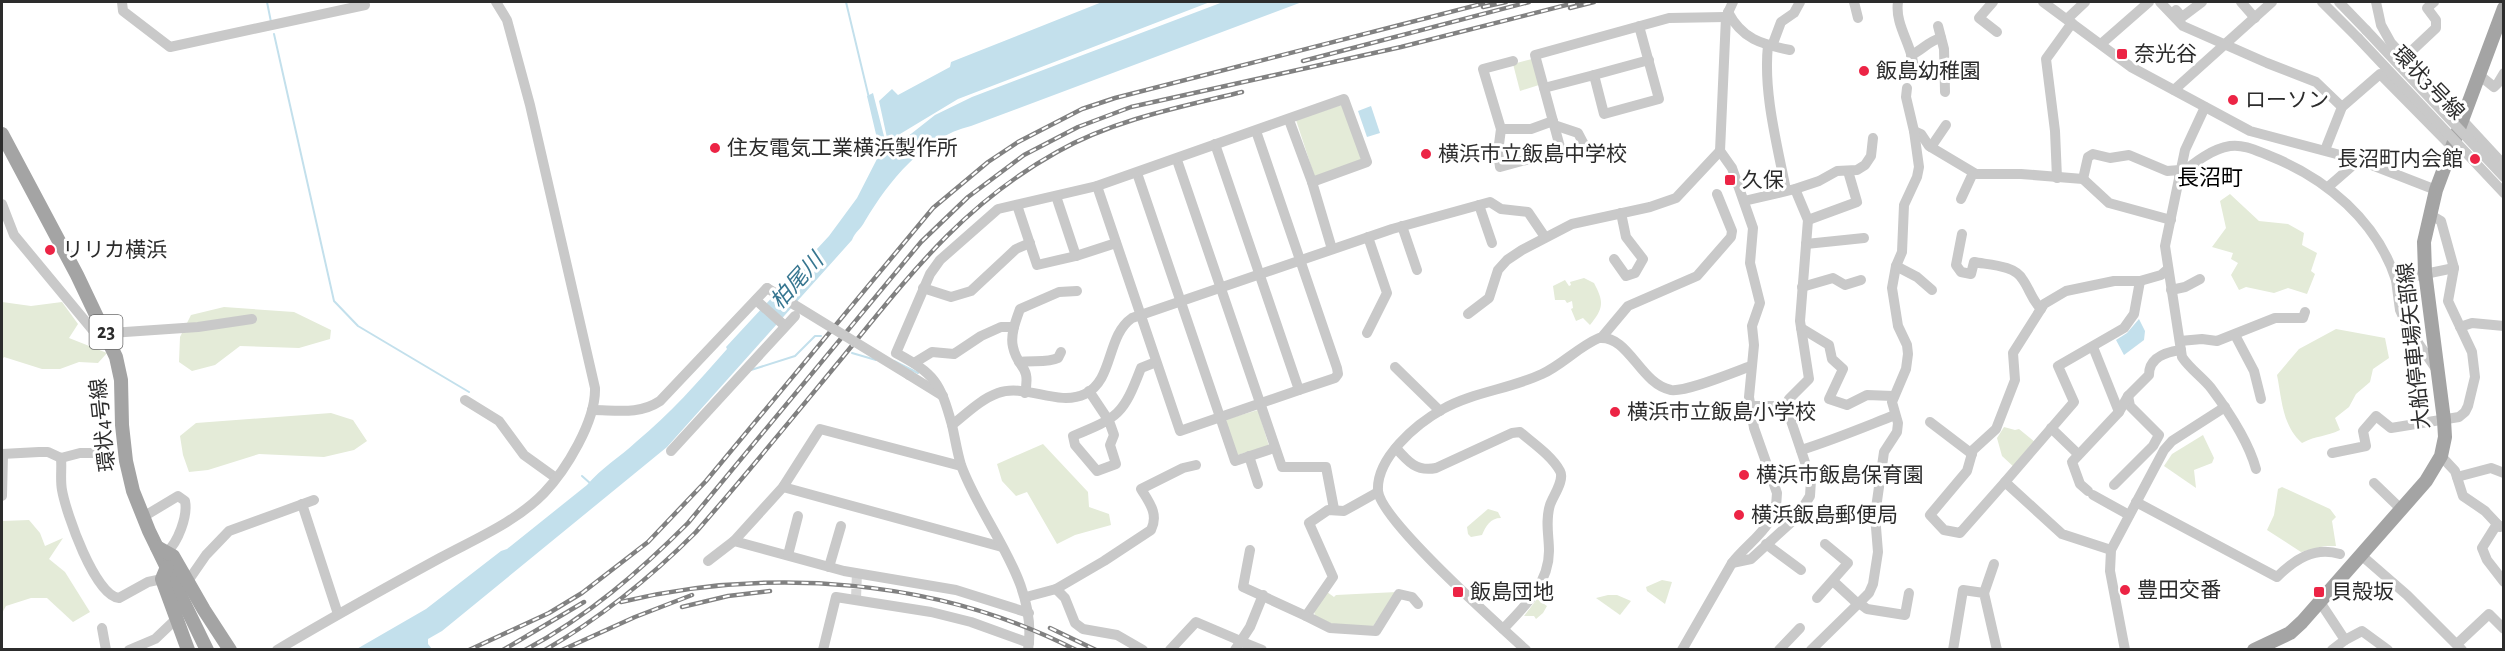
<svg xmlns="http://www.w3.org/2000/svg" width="2505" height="651" viewBox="0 0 2505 651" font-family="'Alegreya Sans','Noto Sans JP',sans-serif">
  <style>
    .green { fill: #e4ebd8 }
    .water { fill: #c3e0ec }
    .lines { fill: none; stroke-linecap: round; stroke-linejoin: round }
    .stream { stroke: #c3e0ec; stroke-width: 2 }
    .minor-tunnel { stroke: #d5d5d5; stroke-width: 10; stroke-dasharray: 10 5; stroke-linecap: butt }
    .minor { stroke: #c9c9c9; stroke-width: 10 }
    .major { stroke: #a4a4a4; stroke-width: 14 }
    .rail-casing { stroke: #818181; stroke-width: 4.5 }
    .rail { stroke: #fff; stroke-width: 2; stroke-dasharray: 7; stroke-linecap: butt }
    .minor-bridge { stroke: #c9c9c9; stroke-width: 10 }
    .poi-dot { fill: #ec2445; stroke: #fff; stroke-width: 2 }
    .labels { text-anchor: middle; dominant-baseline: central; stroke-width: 6; stroke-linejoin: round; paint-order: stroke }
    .shield { fill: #fff; stroke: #6b6b6b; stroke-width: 1.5 }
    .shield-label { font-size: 20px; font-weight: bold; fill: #2c2c2c }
    .poi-label { font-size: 21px; fill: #2c2c2c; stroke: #fff; text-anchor: start }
    .street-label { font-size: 21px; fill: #2c2c2c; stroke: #fff }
    .neighbourhood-label { font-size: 22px; fill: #000; stroke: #fff }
    .water-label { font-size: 22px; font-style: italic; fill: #377690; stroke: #fff }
  </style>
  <rect width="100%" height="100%" fill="#fff"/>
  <g class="green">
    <path d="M1532,59L1539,85L1520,91L1513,64Z"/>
    <path d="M1344,104L1363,161L1315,178L1296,120Z"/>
    <path d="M2230,194L2259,221L2288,224L2304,233L2302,245L2317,253L2311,271L2315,274L2307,294L2288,288L2274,293L2246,287L2239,290L2231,275L2238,263L2231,259L2233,253L2212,247L2226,228L2220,201Z"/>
    <path d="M1584,278L1594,283C1604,302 1604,308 1590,325L1583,318L1576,321L1571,309L1573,308L1572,301L1567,303L1565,300H1555L1553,286L1565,280L1569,286L1571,285L1570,282Z"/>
    <path d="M2,302L31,306L62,302L78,324L69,338L107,353L98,363L79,362L60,369H42L4,357L2,360Z"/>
    <path d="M224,307L294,312L331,330L330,339L299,348L240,346L215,365L192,371L179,362L180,337L191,315Z"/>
    <path d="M2336,329L2385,338L2389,358L2373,369L2370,382L2356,394L2349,407L2335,418L2340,430C2326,437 2317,435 2302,443C2282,425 2282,400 2277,375L2299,349Z"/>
    <path d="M1258,410L1269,446L1237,455L1226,422L1227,419Z"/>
    <path d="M331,413L353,420L367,441L354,450L324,457L259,454L208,470L189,472L183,455L180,436L196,423Z"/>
    <path d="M2004,427L2015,430L2019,429L2036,443L2015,468L2002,456L1997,438Z"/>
    <path d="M2203,435L2214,458L2212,463L2194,470L2196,488L2164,466L2172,454Z"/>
    <path d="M1043,444L1088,492L1089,507L1109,514L1111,525L1075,535L1057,544L1027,492L1016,496L1002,481L997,464Z"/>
    <path d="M2282,487L2330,509L2336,517L2332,521L2336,546H2325L2301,552L2267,530L2274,515L2278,489Z"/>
    <path d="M1488,509L1498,512L1501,518C1490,518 1486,526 1482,535L1471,537L1468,534L1467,527Z"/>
    <path d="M29,520L40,533L45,546L63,538L49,559L65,572L90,612L73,622L47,598H31L6,606L2,613V521Z"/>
    <path d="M1662,580L1672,582L1665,604L1647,591L1646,587Z"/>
    <path d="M1327,592L1334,597L1336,595L1397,592L1373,626H1337L1315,616L1314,611Z"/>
    <path d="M1608,595H1617L1631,601L1620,615L1596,598Z"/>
    <path d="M1537,599L1547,606L1543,613L1536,619L1534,616H1524Z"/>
  </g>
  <g class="water">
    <path d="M1102,2H1210L958,99L900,134L889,147L879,101L892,89L898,95L950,67L951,62Z"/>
    <path d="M1223,2H1302L971,126C924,137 889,181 865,221C861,229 855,232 852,240L667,447L442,631L428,639V644L432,649L355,650L426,609L501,551L507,549L587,485C601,468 620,457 636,442C670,414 698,382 727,349L726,347L829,236L857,198L878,157L879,147L867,96L873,93L888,152L935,115L972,97Z"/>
    <path d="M1371,106L1380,133L1367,137L1358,111Z"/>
    <path d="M2139,319L2145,331L2144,340L2124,355L2116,340L2127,333Z"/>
  </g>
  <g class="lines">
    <g class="stream">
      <path d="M267,2L271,22"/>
      <path d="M846,2L869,98"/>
      <path d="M274,34L334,301L358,326L469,392"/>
      <path d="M852,353L876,360"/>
      <path d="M894,361L918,373"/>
      <path d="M751,370L795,356L815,336H821"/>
      <path d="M582,476L591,484"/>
    </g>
    <path class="minor-tunnel" d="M856,599L857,572"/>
    <g class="minor">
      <path d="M122,2L123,11L170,47L365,5"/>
      <path d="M1854,2L1858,18"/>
      <path d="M1898,2C1894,28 1918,51 1913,77"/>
      <path d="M1993,2L1979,18L1997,32"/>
      <path d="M2043,2L2131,67L2250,131L2359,160L2436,190"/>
      <path d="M2160,2L2183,26L2267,63L2316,82L2342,107"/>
      <path d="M2241,2L2255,18"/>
      <path d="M2322,2L2358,38"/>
      <path d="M2339,2L2366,30"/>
      <path d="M2376,2L2381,25L2391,43L2504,165"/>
      <path d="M2176,10L2182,17L2202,2"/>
      <path d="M1728,12C1742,39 1761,44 1790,50"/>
      <path d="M2067,19L2085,2"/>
      <path d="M1639,26L1659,99L1604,114L1594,75L1544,88L1535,55L1669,18L1726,17"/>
      <path d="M1938,26L1944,49L1945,92"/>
      <path d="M2101,44L2149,2"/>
      <path d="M1768,45C1763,92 1777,144 1786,190"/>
      <path d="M1772,46L1781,22L1794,13L1800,2"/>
      <path d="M1911,55C1923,50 1928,41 1941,38"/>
      <path d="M2404,58L2436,28V20L2427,8L2434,2"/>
      <path d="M1513,61L1483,69L1501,129L1498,152L1500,167L1555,152L1560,147L1544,88"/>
      <path d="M2478,74L2494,87L2498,83L2504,73"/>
      <path d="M1594,75L1649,60"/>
      <path d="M2174,90L2272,2"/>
      <path d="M2205,107L2185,150L2165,246L2182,357C2190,369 2202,377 2211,388C2229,412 2248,440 2256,469"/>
      <path d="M1289,120L1312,182L1332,249"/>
      <path d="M1554,125L1578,133L1589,154"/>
      <path d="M1501,129H1531L1553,121"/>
      <path d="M1256,131L1337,368L1338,374L1335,378L1299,390"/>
      <path d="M1914,131L1921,134L1929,146L1976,174H2021L2083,179L2109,203L2171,220"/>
      <path d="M1931,147L1946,125"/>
      <path d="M2325,150L2342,107L2380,74L2452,147"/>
      <path d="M1177,160L1282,467H1326L1334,509"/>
      <path d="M1137,173L1235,461L1274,448"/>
      <path d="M2179,175C2194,163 2211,149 2230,146C2244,144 2257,151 2270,156C2326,178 2377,221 2396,280L2454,268"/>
      <path d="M2057,178L2055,131L2046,59L2072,23"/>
      <path d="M2083,179L2088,157L2093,154L2110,158L2129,155L2167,171L2180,170"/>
      <path d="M1097,186L1180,431L1299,390L1215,144"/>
      <path d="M2328,187L2359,160"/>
      <path d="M1056,196L1076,256"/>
      <path d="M1961,199L1973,173"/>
      <path d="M1744,201L1795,189L1819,181L1837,171L1857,170L1865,165L1871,156L1873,138"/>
      <path d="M2,204L14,235L96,334L198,327L252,319"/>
      <path d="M1017,205L1037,265L1076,256L1116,243"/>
      <path d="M1479,205L1492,243"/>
      <path d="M1808,220L1857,202L1848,171"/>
      <path d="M1402,226L1417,270"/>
      <path d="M1962,234L1956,265L1961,272L1971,274L1974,262C1989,265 2015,265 2023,280C2030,290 2032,300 2041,309"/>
      <path d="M1806,244L1864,238"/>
      <path d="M1614,259L1626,276L1635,273L1643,259L1626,237L1621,213"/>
      <path d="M1896,266L1917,277L1932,290"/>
      <path d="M2396,280L2400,310L2408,328L2436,369"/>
      <path d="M1802,287L1833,278L1845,285L1861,280"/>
      <path d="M923,288L951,297L971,291L1016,249L1030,243"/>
      <path d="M2171,290L2185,287L2200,279"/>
      <path d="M756,300L785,326"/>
      <path d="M1468,314L1489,298L1498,270L1507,260L1522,250L1572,224L1650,207L1676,198L1720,151"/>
      <path d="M2460,327L2472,323L2504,326"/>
      <path d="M1801,328L1829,345L1832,359L1843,369L1829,399L1847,405L1867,395L1893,396"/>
      <path d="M1367,333L1387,293L1368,237"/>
      <path d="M2235,335L2254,371L2261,399"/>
      <path d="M1602,337L1628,306L1697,276L1731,237L1732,231L1717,194"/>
      <path d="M2180,341L2202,339L2217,341L2275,318H2303L2305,312"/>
      <path d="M2093,347L2119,412"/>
      <path d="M1019,362C1032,360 1048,363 1058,358L1061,352"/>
      <path d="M914,363L932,352L954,354L981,336L1001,327H1014"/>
      <path d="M1395,367L1440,411"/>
      <path d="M909,375L943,396"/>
      <path d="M1089,391L1109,421L1114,435L1110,445L1116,464L1097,471L1075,445L1073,436C1119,417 1123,415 1141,368L1156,362"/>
      <path d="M1025,393C1031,364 1018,370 1013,347C1010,335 1016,320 1020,309L1059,292L1077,291"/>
      <path d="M465,400L499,421L524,455L556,478"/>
      <path d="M1786,406L1789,399L1809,379L1800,321L1808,220L1795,189"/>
      <path d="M592,410C616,410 639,415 660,401L767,288"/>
      <path d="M1930,422L1972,454"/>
      <path d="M952,425C940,382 935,374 896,353L930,274L940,260L998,209L1097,186L1344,99L1367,162L1312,182"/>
      <path d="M2051,428L2078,454"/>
      <path d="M1396,448C1408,462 1417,472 1436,468L1512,433L1520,432C1533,443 1552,456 1560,471C1565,480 1553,496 1550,505C1545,521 1549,536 1549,551C1549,584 1524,607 1503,629"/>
      <path d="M1801,450C1833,440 1864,427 1895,415"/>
      <path d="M671,451L795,316"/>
      <path d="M2332,453L2366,446L2363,431L2376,416L2391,428L2459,417L2465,412L2468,406L2475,377L2472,352L2448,301L2454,268L2441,221L2429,214"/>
      <path d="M2,454L39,452H48L61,458L80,453H102"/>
      <path d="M1249,456L1258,484"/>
      <path d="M2441,456L2455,471L2463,496L2485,511L2500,527L2504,526"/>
      <path d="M61,458C62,468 60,480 62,490C66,513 95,596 119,598L148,582L162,579"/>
      <path d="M961,466L820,429L783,487L734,541L844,571L956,590L1029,613"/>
      <path d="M2457,477L2491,468L2504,473"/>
      <path d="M2005,482L2074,402L2058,366L2124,328L2134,314L2140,281"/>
      <path d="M2374,483L2401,509"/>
      <path d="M2114,485L2153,446L2159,435L2130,406L2128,396"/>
      <path d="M783,487L1002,547"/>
      <path d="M2088,491L2080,484L2072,462L2119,412L2128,396L2149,375C2149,357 2166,352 2181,350"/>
      <path d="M2093,495L2129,515"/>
      <path d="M2,496L3,454"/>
      <path d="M2136,502L2277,577C2294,560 2314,546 2340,554"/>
      <path d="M302,504L338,614"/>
      <path d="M143,517L178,496L185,501C188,516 178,542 167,552"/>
      <path d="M2497,524L2482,548L2487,560L2504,582"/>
      <path d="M1766,544L1801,570"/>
      <path d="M1250,550L1243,587L1306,616L1333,577L1309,523L1328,510L1344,511L1378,492"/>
      <path d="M2111,550L2062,534L2005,482L1960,533L1944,530L1930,515L1967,471L1973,450L1996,429L2015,380L2013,353L2044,304L2066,291L2114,281H2140L2161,275L2168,269"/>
      <path d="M788,555L798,516"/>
      <path d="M2361,555L2407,595L2462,650"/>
      <path d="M708,561L734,541"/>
      <path d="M1732,563L1751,559L1797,517L1810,496L1811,480L1786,406H1750"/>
      <path d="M829,567L841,526"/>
      <path d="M188,581L206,555L229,531L314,500"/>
      <path d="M1833,581L1858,604"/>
      <path d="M1056,589L1104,561L1151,530C1159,514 1149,502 1141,489L1183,468L1196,465"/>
      <path d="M1984,593L1994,564"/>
      <path d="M1026,597L1056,589L1065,598L1075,623L1083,629L1117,635L1143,650"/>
      <path d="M1817,598L1848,563L1825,544"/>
      <path d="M2320,602L2345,640L2332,650"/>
      <path d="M1859,603L1867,609L1905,615L1909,593"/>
      <path d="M1306,616L1330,628L1376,631L1399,594L1412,597L1418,604"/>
      <path d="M102,628L106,650"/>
      <path d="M2345,640L2362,631L2388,650"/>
      <path d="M1242,642L1262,650"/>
      <path d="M2457,644L2489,614L2504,629"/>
      <path d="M129,650L155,639L175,620"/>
      <path d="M277,650C331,618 385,588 440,558C475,539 516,522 544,493C566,470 596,421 595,388L530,105L507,20L496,2"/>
      <path d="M823,650L836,597L931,612L971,622L1029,643"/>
      <path d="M1028,650C1039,581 983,526 961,465C957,452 955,438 952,425C966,414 981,399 998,393C1025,383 1058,407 1085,394C1114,380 1106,336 1132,318L1392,229L1490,202L1501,209L1528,212L1545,237"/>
      <path d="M1170,650L1196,622L1236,639L1240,643"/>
      <path d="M1235,650L1250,627L1263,595"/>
      <path d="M1526,650C1499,625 1381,521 1378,491C1376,458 1416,424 1443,409C1473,392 1510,389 1542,374C1562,365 1578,347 1599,338C1629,335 1640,384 1671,390C1687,392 1734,372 1751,366"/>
      <path d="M1682,650L1732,563C1751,539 1777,527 1777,493L1754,428L1749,397L1754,345L1752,326L1760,303L1750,263L1753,228L1732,168L1720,151L1726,17L1733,2"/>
      <path d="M1779,650L1800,628"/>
      <path d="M1811,650L1859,603L1869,593L1873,584L1878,552L1875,515L1884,452L1897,432L1898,423L1892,402L1906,369L1908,354L1907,345L1898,326L1892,288L1896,266L1902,252L1904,205L1917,177L1919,167L1914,131L1906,97L1907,88"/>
      <path d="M1953,650L1963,590L1984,593L1997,650"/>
      <path d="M2125,650L2110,571L2111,550L2164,450L2172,441L2225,407"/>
    </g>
    <g class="major">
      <path d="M2,134L77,275L116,357L121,380L122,425L126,461L133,491L149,531L207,650"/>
      <path d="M157,547L173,556L204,610L230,650"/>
      <path d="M167,567L162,579L188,650"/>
      <path d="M2254,650L2290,633L2302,622L2426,481L2441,456L2445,437L2444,420L2425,272L2424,242L2436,190L2504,8"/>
    </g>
    <defs>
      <g id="rail">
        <path d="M1483,7L1506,2"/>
        <path d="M1570,8L1594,2"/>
        <path d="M1303,61L1529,2"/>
        <path d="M621,602C771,566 938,579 1076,650"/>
        <path d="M682,607L728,596L770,591"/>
        <path d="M1050,628L1096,650"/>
        <path d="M469,650L549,613L582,593L648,542L706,481L933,208L988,162L1018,142L1082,109L1115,98L1489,2"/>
        <path d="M503,650L584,602"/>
        <path d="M525,650C587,617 639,572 688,523L921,242L968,197L1024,155L1078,127L1131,107L1401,47L1578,2"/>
        <path d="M545,650C602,617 650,578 696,532C746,475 794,416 842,358C909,276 962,205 1057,152C1113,120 1180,107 1242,92"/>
        <path d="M562,650L635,617L692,595"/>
      </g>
    </defs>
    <use href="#rail" class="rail-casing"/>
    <use href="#rail" class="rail"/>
    <g class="minor-bridge">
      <path d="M2366,30L2504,177"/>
      <path d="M2358,38L2504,193"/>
      <path d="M767,288L909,375"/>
    </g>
  </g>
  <g class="poi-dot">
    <rect x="2116" y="48" width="12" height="12" rx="3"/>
    <circle cx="1864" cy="71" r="6"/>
    <circle cx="2233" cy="100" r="6"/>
    <circle cx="715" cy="148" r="6"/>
    <circle cx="1426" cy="154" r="6"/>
    <circle cx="2475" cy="159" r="6"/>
    <rect x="1724" y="174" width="12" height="12" rx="3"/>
    <circle cx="50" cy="250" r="6"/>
    <circle cx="1615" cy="412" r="6"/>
    <circle cx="1744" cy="475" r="6"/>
    <circle cx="1739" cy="515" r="6"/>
    <circle cx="2125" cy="590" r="6"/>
    <rect x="1452" y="586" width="12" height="12" rx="3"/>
    <rect x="2313" y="586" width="12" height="12" rx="3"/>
  </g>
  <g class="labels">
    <rect class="shield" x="89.5" y="315" width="33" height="34" rx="4.5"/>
    <g class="shield-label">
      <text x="106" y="332">23</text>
    </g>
    <g class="poi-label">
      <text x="2134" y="54">奈光谷</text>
      <text x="1876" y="71">飯島幼稚園</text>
      <text x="2245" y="100">ローソン</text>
      <text x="727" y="148">住友電気工業横浜製作所</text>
      <text x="1438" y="154">横浜市立飯島中学校</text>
      <text x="2463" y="159" text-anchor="end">長沼町内会館</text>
      <text x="1742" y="180">久保</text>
      <text x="62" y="250">リリカ横浜</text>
      <text x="1627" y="412">横浜市立飯島小学校</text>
      <text x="1756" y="475">横浜市飯島保育園</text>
      <text x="1751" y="515">横浜飯島郵便局</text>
      <text x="2137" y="590">豊田交番</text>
      <text x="1470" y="592">飯島団地</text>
      <text x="2331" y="592">貝殻坂</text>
    </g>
    <g class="street-label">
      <text transform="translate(2428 83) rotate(46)">環状3号線</text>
      <text transform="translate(2414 346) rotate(-96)">大船停車場矢部線</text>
      <text transform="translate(103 425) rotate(-96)">環状4号線</text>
    </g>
    <g class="neighbourhood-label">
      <text x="2210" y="178">長沼町</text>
    </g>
    <g class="water-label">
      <text transform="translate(797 281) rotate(-48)">柏尾川</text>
    </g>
  </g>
  <rect width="2505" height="651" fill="none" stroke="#2c2c2c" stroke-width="6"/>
</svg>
